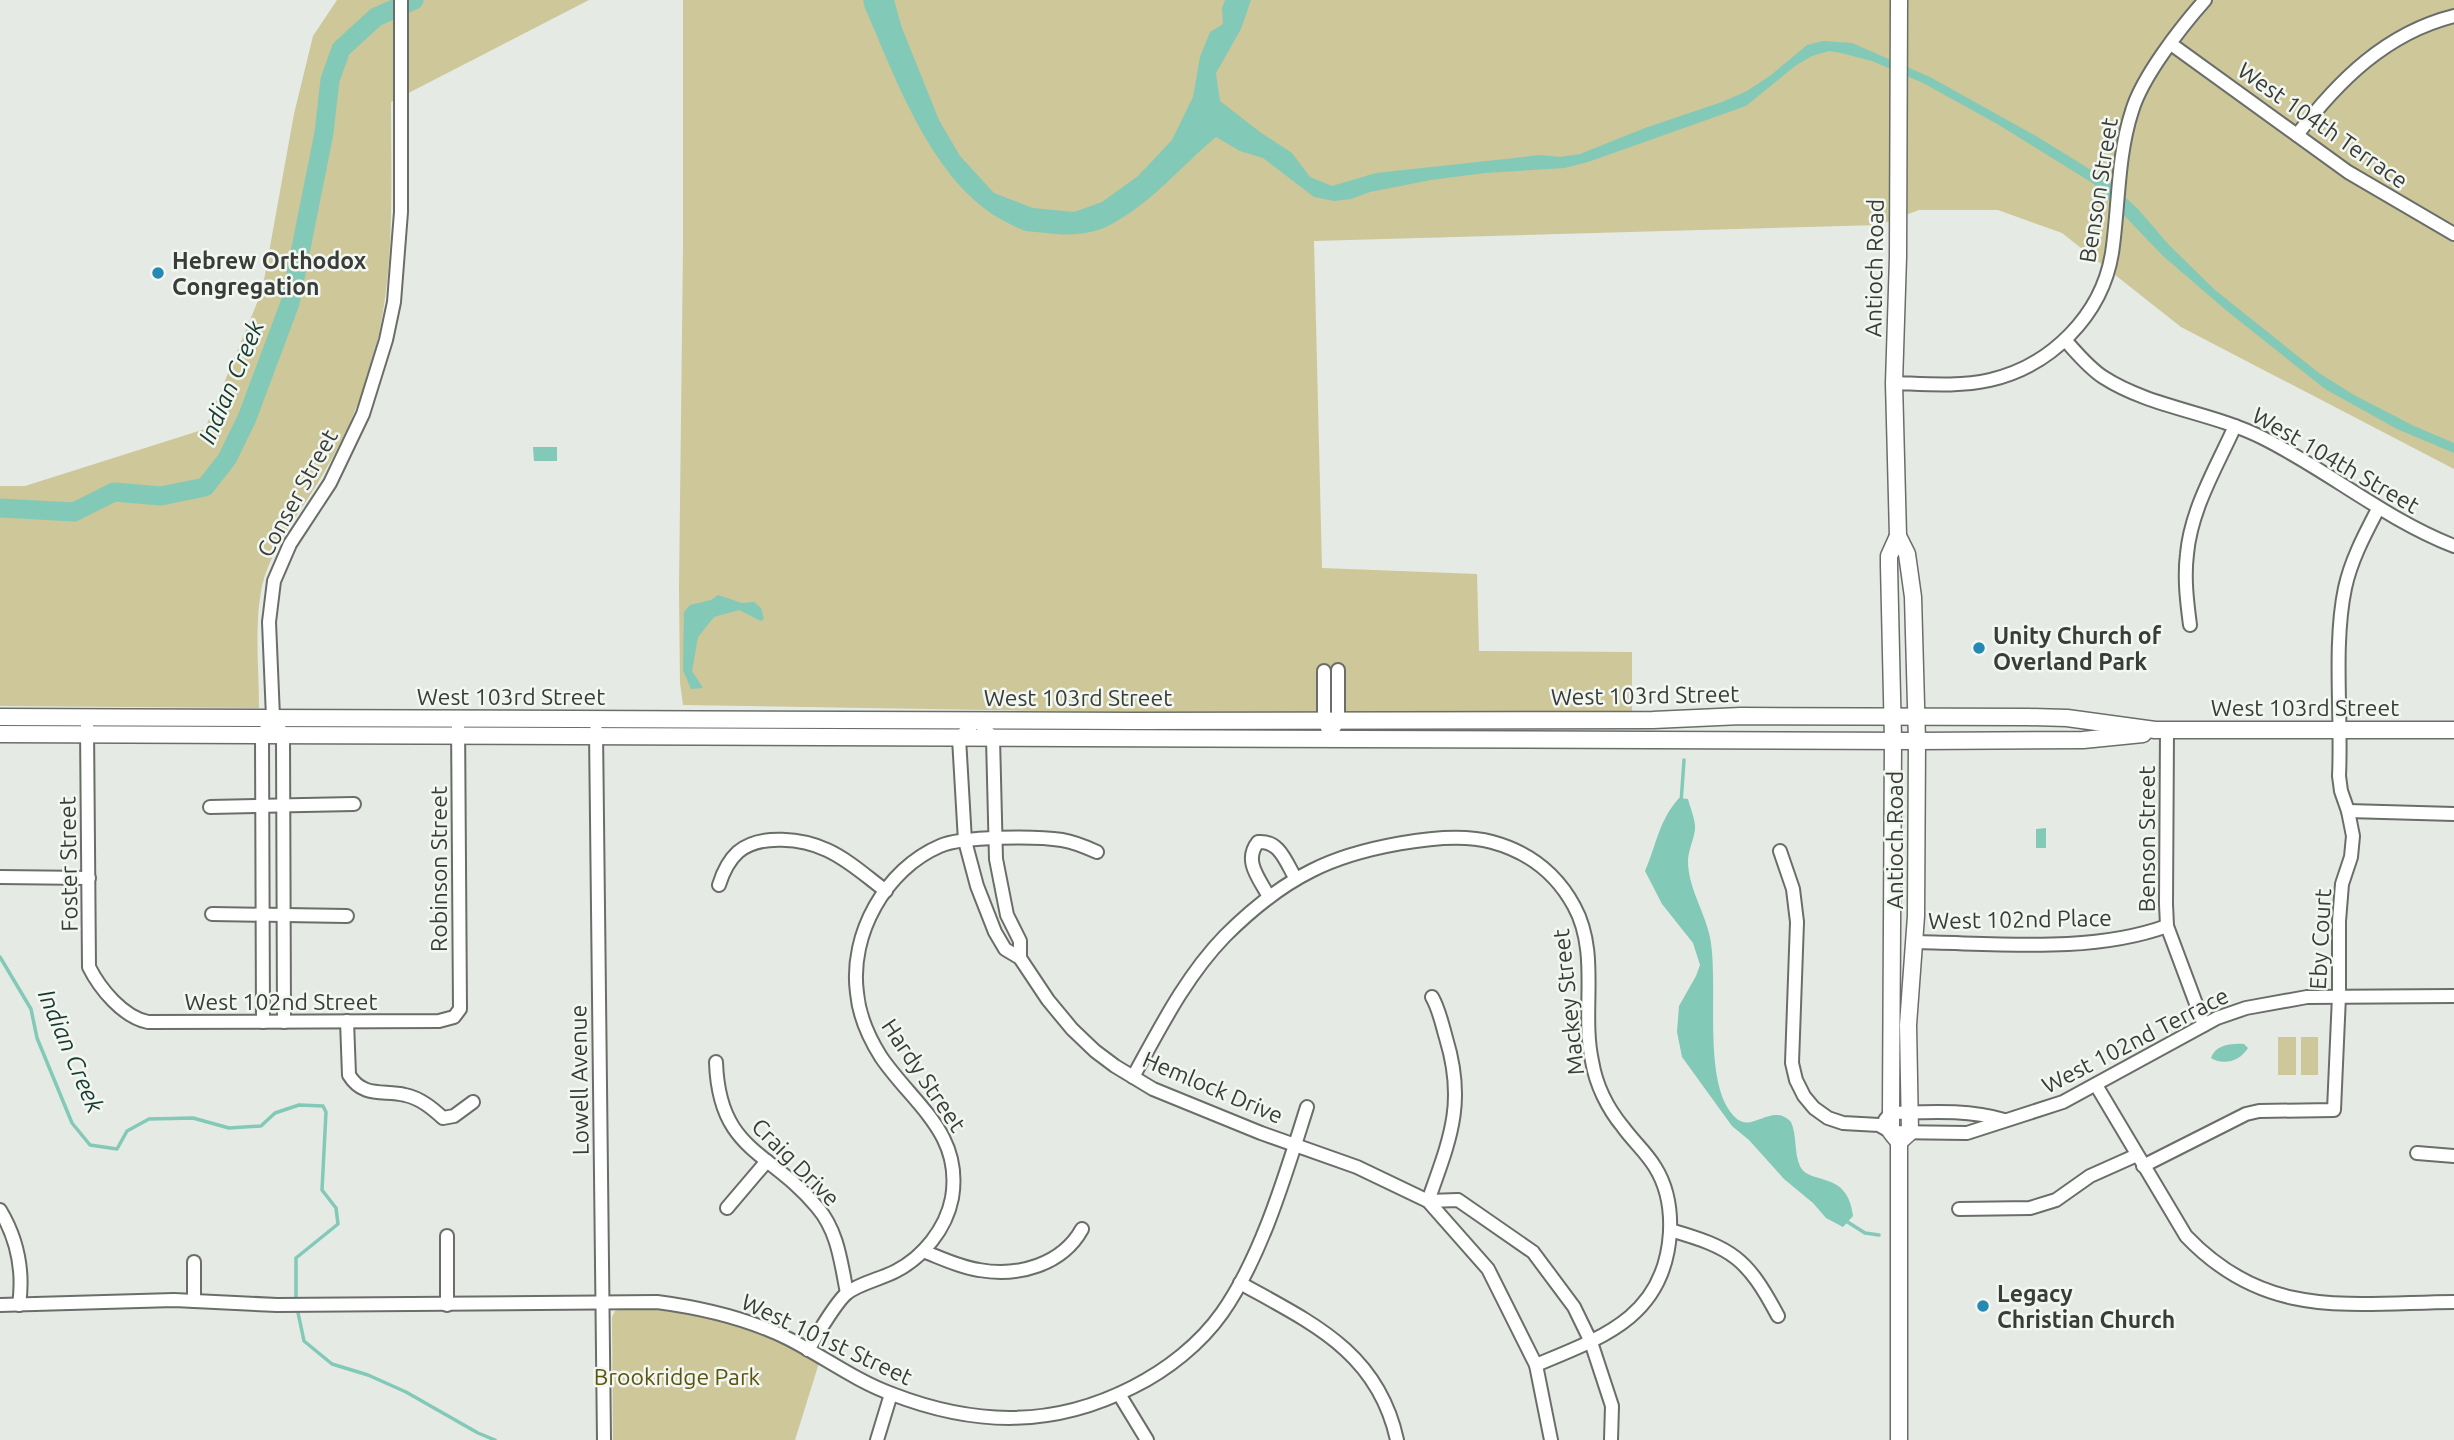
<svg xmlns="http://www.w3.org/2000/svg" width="2454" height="1440" viewBox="0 0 2454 1440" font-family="Ubuntu,sans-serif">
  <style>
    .green { fill: #cdc799 }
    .water { fill: #83c9b7 }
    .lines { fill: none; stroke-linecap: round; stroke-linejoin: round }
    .stream { stroke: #83c9b7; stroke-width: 3.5 }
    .river { stroke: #83c9b7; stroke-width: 19 }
    .minor-casing { stroke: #6a6e69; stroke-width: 16 }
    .major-casing { stroke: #6a6e69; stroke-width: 19 }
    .minor { stroke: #fff; stroke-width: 12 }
    .major { stroke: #fff; stroke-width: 16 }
    .poi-dot { fill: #2689b3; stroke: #f3f7f1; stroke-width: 2.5 }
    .labels { text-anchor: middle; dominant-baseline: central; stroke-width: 5; stroke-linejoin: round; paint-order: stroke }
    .street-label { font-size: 23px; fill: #3a3c3a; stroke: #f3f7f1 }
    .poi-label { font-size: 23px; font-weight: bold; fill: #3a3c3a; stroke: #f3f7f1; text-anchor: start }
    .park-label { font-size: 23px; fill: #5b530f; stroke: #f3f7f1 }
    .water-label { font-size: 24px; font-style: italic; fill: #183a32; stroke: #f3f7f1 }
  </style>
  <rect width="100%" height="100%" fill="#e5eae4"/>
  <g class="green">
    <path d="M337,0H589L391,102C391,189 396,277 372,362C362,398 345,437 326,469C306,505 271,546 262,586C254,625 259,668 259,708L0,706V486H25L205,429L262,291L294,114L313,36Z"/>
    <path d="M683,0H2454V469L2181,327L2062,233L1998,210H1919L1879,225L1314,241L1322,568L1477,574L1479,651L1632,652V713H1175L683,705L680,683L679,589L683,249Z"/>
    <rect x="2278" y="1037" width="18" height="38"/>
    <rect x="2301" y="1037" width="17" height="38"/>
    <path d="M623,1308C694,1309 758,1327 819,1363L795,1440H613L612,1317L615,1311Z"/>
  </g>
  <g class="water">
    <path d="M863,0H894L902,28L939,120L960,156L994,193L1033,208L1074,212L1102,202L1138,176L1172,140L1193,97L1200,57L1210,32L1223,24L1222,8L1225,0H1251L1241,29L1216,73L1220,101L1260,132L1292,153L1310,177L1332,186L1376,173L1541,155L1560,157L1580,154L1645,128L1722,102L1747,91L1771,75L1807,45L1823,41L1852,43L1930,77L2036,136L2104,178L2138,209L2169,245L2215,290L2319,373L2354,395L2414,426L2454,443V453L2397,429L2325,389L2227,311L2163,256L2094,184L1999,125L1923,83L1872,61L1841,53L1829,51L1812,56L1795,66L1746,106L1588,162L1565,168L1485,173L1431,180L1370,192L1351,199L1334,201L1314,197L1263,158L1240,151L1216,137C1180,167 1153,202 1110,225C1091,235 1067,236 1047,233C1040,232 1032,232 1026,231C1019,229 1012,225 1006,222C933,185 896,79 865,8Z"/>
    <path d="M533,447H557V461H534Z"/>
    <path d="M718,595L742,603L754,602L761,608L764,619L761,621L739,610L714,617L698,637L692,671L703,688L691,689L683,670L684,612L690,605L711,600Z"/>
    <path d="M1679,798L1688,799C1690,807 1694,816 1695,825C1696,836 1688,849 1688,861C1688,886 1703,909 1709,933C1721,979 1699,1087 1737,1119C1753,1132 1773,1102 1791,1122C1797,1135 1794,1153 1800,1166C1809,1186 1848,1169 1853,1216L1843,1227L1826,1218L1813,1203L1784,1179L1749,1140L1732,1126L1682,1057L1677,1032L1679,1006L1696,976L1700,965L1693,943L1662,904L1645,871C1657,844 1658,822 1679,798Z"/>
    <path d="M2046,828V848H2036V829Z"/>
    <path d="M2244,1044L2248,1048C2240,1061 2224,1066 2211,1058C2215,1045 2231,1043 2244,1044Z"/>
  </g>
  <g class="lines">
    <g class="stream">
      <path d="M1681,803L1684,760"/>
      <path d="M0,957L31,1009L37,1038L72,1123L90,1145L117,1149L127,1131L149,1119L193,1118L229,1128L261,1126L275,1113L299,1105L323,1106L326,1112L322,1190L336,1208L338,1224L296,1258V1301"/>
      <path d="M1846,1221L1865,1233L1879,1235"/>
      <path d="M297,1308L304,1341L332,1364L368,1375L406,1392L478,1433L495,1440"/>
    </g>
    <path class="river" d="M0,508L74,512L114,492L161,496L205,487L227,459L247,418L290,303L324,133L330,80L341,49L376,17L414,0"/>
    <defs>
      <g id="minor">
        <path d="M2171,44L2348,172L2454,234"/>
        <path d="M2297,135C2338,81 2386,33 2454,16"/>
        <path d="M2065,340C2077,353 2088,367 2103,377C2151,408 2212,412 2263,438C2329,471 2385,519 2454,546"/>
        <path d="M1894,383C1926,384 1959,387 1990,380C2051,366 2102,315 2112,253C2119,206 2117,157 2132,111C2142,77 2181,27 2205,0"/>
        <path d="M2190,625C2187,602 2184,578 2187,554C2191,509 2217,466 2235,426"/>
        <path d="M1324,671V720L1327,728"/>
        <path d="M87,725L89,967C100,989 123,1017 148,1022L439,1021L454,1017L460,1009L458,719"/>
        <path d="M1335,727L1338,720V670"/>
        <path d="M596,730L604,1440"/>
        <path d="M2167,730L2166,904L2167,926L2204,1025"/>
        <path d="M210,807L354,804"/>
        <path d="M2348,811L2454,814"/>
        <path d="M1780,851L1793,889L1797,922L1792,1063L1796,1080L1804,1096L1814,1108L1828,1118L1843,1123L1879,1125L1891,1132L1967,1133L2063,1102L2217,1018L2246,1008L2307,997L2454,996"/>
        <path d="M0,877L89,878"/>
        <path d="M719,885C723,872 728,861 738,852C760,833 804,839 827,850C849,860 867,877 886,891"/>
        <path d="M1269,897C1259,878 1243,861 1258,842C1280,840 1286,863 1296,879"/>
        <path d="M212,914L347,916"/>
        <path d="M1914,942C1995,943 2090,954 2167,926"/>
        <path d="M1020,958V941L1007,915L996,859L993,738L977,720L959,738L965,841L977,886L995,932L1005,949L1020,958L1048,1000L1072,1029L1095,1051L1115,1066L1153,1089L1261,1133L1357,1167L1428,1201L1488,1269L1536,1365L1551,1440"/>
        <path d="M347,1021L349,1075C363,1098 383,1090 405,1095C420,1098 432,1108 443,1118L454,1116L473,1102"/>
        <path d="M263,1022L262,736L273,717"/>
        <path d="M284,1022L283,735L273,717L269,622L274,581L290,544L330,483L363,414L386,340L394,302L401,212V0"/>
        <path d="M716,1062C719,1152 770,1150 817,1207C838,1231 841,1263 847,1293"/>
        <path d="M1133,1077C1160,1028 1186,976 1225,936C1250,911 1279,887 1311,871C1353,849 1446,829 1492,842C1529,852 1556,873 1574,906C1600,953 1581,1011 1592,1061C1596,1085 1608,1109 1623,1127C1633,1141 1646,1152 1655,1167C1667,1186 1671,1210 1670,1232C1665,1316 1604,1337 1536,1365"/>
        <path d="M2096,1085L2186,1236C2266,1320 2348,1303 2454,1302"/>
        <path d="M1885,1120L1891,1113C1928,1112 1968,1109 2004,1120"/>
        <path d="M2417,1153L2454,1156"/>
        <path d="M2143,1166L2246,1114L2259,1111L2334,1110L2339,996V921L2342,884L2351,857L2353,836L2348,811L2341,791L2339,776C2342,717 2333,645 2345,588C2351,560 2365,534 2378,509"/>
        <path d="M1428,1201L1458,1200L1533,1252L1574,1307L1591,1342L1612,1406L1611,1440"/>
        <path d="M1428,1201C1450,1139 1466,1103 1446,1038C1442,1024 1439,1009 1432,997"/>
        <path d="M727,1208L767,1161"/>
        <path d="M1959,1209L2030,1208L2056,1200L2090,1176L2137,1155"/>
        <path d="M0,1210C18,1240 24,1270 19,1305"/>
        <path d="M1670,1230C1733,1248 1747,1258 1778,1316"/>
        <path d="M447,1236V1305"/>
        <path d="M923,1251C941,1258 959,1267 979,1270C1018,1277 1062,1265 1082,1229"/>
        <path d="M1240,1283C1312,1323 1378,1352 1397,1440"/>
        <path d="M194,1301V1262"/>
        <path d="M0,1305L174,1300L277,1305L657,1302C703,1308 747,1318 789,1339C824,1357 856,1381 892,1394C975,1426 1053,1428 1133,1387C1167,1370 1200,1344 1222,1313C1262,1256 1286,1173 1307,1107"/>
        <path d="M808,1350C817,1335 835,1303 847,1293C860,1283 881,1279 896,1271C923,1257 946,1229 952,1198C963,1133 913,1104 881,1057C869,1038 859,1015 857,993C849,934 886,869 940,846C962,836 1037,836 1062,840C1074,842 1086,847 1097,852"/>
        <path d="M1119,1394L1147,1440"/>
        <path d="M877,1440L891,1394"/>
      </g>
      <g id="major">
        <path d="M1899,0L1898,257L1894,383L1898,536L1907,554L1913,597L1917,741L1916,916L1908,1025L1910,1132L1899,1142"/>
        <path d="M1898,536L1889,556V565L1893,740L1891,1113V1132L1899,1142V1440"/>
        <path d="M0,717L1133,721L1653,720L1741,716L2029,717L2067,718L2155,730H2454"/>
        <path d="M0,734L1917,741L2083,740L2143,734"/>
      </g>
    </defs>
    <use href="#minor" class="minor-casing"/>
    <use href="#major" class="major-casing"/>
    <use href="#minor" class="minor"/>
    <use href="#major" class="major"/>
  </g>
  <g class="poi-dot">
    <circle cx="158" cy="273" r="7"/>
    <circle cx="1979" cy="648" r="7"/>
    <circle cx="1983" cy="1306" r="7"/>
  </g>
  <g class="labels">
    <g class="street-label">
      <text transform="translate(2323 125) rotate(35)">West 104th Terrace</text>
      <text transform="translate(2098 190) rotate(-81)">Benson Street</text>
      <text transform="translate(1874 268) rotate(-89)">Antioch Road</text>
      <text transform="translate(2336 460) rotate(30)">West 104th Street</text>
      <text transform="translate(297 493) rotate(-61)">Conser Street</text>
      <text transform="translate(1645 695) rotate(-1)">West 103rd Street</text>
      <text x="511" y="696">West 103rd Street</text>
      <text x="1078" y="697">West 103rd Street</text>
      <text x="2305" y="707">West 103rd Street</text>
      <text transform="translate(2146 839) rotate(-90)">Benson Street</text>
      <text transform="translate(1894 840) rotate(-90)">Antioch Road</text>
      <text transform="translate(68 864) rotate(-91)">Foster Street</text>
      <text transform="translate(438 869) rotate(-90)">Robinson Street</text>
      <text transform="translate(2020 919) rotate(-1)">West 102nd Place</text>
      <text transform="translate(2320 939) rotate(-87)">Eby Court</text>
      <text x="281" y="1001">West 102nd Street</text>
      <text transform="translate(1568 1002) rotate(-96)">Mackey Street</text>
      <text transform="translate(2135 1040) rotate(-27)">West 102nd Terrace</text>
      <text transform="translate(924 1075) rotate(56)">Hardy Street</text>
      <text transform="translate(579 1080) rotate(-91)">Lowell Avenue</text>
      <text transform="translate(1213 1087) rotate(23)">Hemlock Drive</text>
      <text transform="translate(796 1162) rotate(45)">Craig Drive</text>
      <text transform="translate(827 1339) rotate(25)">West 101st Street</text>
    </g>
    <g class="poi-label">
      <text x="172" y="260">Hebrew Orthodox<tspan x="172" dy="26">Congregation</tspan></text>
      <text x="1993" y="635">Unity Church of<tspan x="1993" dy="26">Overland Park</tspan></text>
      <text x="1997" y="1293">Legacy<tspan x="1997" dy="26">Christian Church</tspan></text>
    </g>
    <g class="park-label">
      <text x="677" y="1376">Brookridge Park</text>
    </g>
    <g class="water-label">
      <text transform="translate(231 382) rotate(-67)">Indian Creek</text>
      <text transform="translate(71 1051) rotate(67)">Indian Creek</text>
    </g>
  </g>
</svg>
